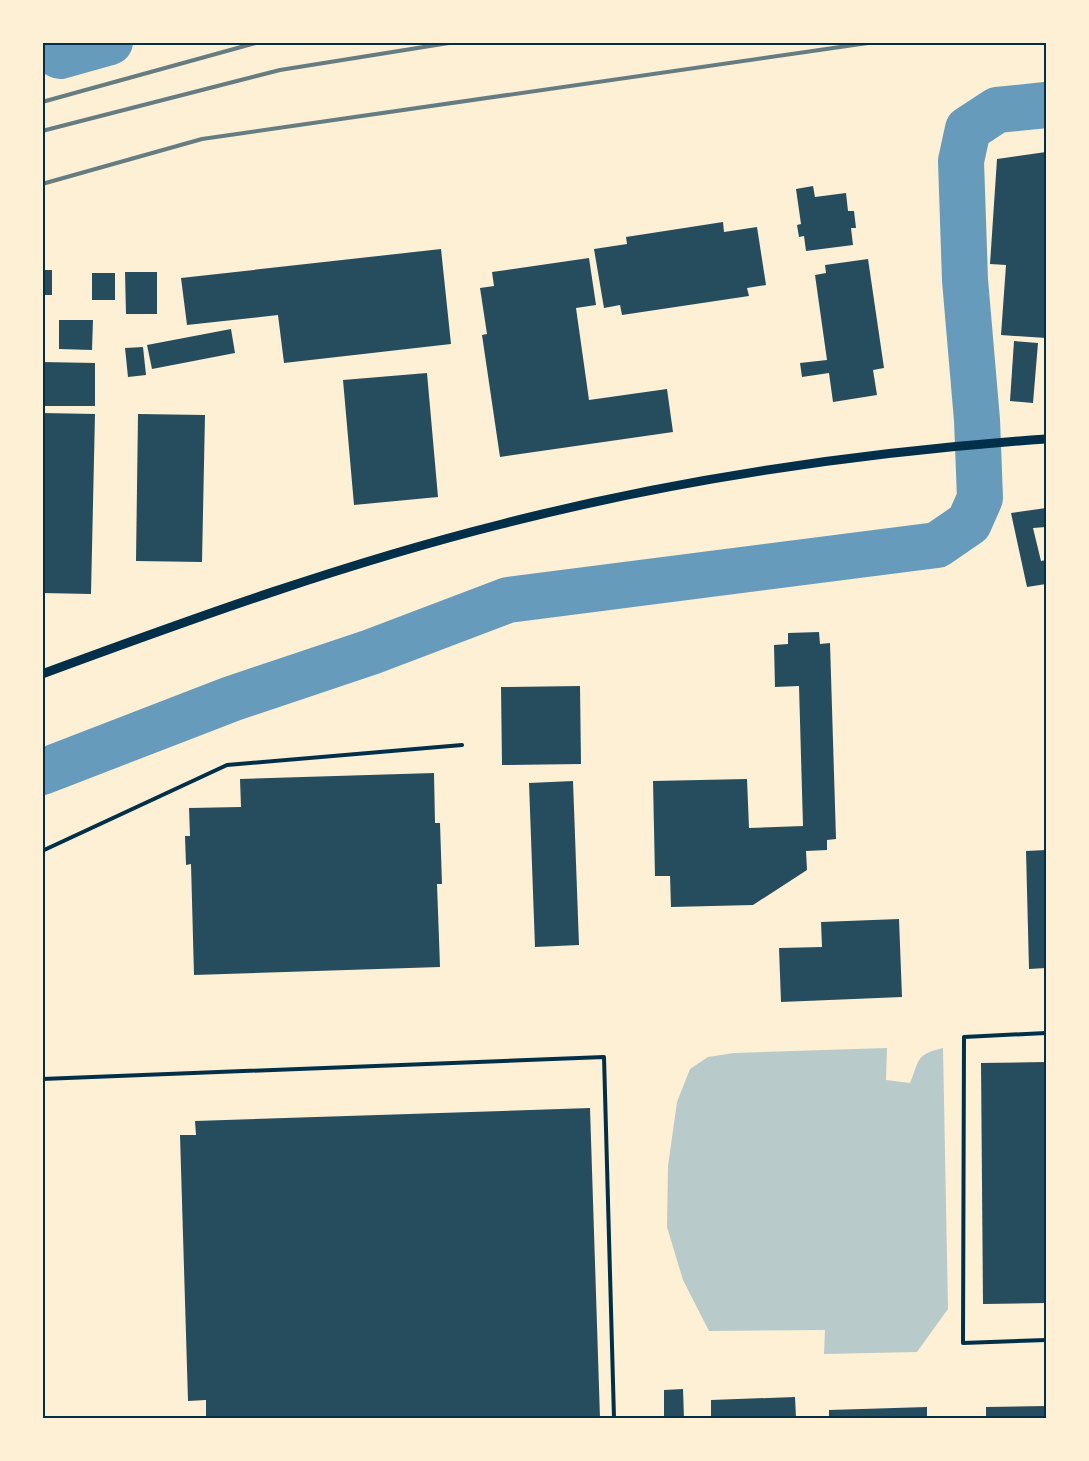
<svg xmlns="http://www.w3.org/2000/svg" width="1089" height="1461" viewBox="0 0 1089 1461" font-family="Commissioner,sans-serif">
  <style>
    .green { fill: #b9caca }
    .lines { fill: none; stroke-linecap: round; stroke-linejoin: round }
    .river { stroke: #669bbc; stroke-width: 46 }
    .building { fill: #264d5e }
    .service { stroke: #003049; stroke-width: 4 }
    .tertiary { stroke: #003049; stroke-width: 9 }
    .rail { stroke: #657d81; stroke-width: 4 }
    .neatline { fill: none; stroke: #003049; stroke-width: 2 }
  </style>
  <rect width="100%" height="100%" fill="#fdf0d5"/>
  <path class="green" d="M887,1048L886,1080L910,1083C920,1059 915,1055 943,1048L948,1309L917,1352L824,1354L825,1330L709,1331L683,1280L667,1227L668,1166L677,1102L690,1069L708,1057L734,1053Z"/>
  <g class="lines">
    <g class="river">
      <path d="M47,42V49L60,56L110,42"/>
      <path d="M42,772L231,699L371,652L508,600L937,545L969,523L980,498L977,420L965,280L961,161L968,129L997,110L1046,105"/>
    </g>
  </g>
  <g class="building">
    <path d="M1046,152V338L1001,335L1006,265L990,264L997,159Z"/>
    <path d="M813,186L815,197L846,193L848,211H854L856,228H851L853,245L806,251L804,236L799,237L797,225L801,224L796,189Z"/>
    <path d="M723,222L724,232L757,227L766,285L747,288L749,296L622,315L620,305L604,308L594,249L627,244L626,237Z"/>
    <path d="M441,249L451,344L284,363L278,315L187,325L181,278Z"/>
    <path d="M589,258L596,305L576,308L589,400L667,389L673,432L500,457L482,335L487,334L480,288L494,286L492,272Z"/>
    <path d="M868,259L884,368L873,370L877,395L833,402L829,373L802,377L800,363L827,360L815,275L826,273L825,265Z"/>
    <rect x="42" y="270" width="10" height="25"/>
    <path d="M125,272H157V314H126Z"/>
    <rect x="92" y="273" width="23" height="27"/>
    <path d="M59,320H93L92,350L59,349Z"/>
    <path d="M231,329L235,353L152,369L147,345Z"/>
    <path d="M1014,341L1038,343L1033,403L1010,401Z"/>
    <path d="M143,347L146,375L128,377L125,348Z"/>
    <path d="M42,362L95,363V406H42Z"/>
    <path d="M427,373L438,497L354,505L343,380Z"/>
    <path d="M42,413L95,414L91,594L42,593Z"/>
    <path d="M138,414L205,415L202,562L136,561Z"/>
    <path d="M1046,508V527L1033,528L1041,561L1046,560V584L1027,587L1011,513Z"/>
    <path d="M819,632L820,644L830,643L836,839L827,840V850L806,851L807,870L753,905L671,907L670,876H655L653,781L747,779L749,828L803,826L799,686L775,687L774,645L788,644V633Z"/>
    <path d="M580,686L581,764L502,765L501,687Z"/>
    <path d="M434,773L435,823H440L442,884H437L440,967L194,975L191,864L186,865L185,836H190L189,808L241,807L240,779Z"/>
    <path d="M573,781L579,945L535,947L529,783Z"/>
    <path d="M1046,850V968L1029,969L1026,851Z"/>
    <path d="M899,919L902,997L781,1002L779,948L822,947L821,922Z"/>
    <path d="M1046,1062V1303L983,1304L981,1063Z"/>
    <path d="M590,1108L600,1418H206V1400L188,1401L180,1135H196L195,1121Z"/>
    <path d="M683,1389L684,1418H664V1390Z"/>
    <path d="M795,1397L796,1418H711V1400Z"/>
    <path d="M1046,1406V1418H986V1407Z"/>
    <path d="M927,1407V1418H829V1410Z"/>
  </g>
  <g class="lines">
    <g class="service">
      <path d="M42,851L227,765L462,745"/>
      <path d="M1046,1033L964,1037L963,1343L1046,1340"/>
      <path d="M42,1079L604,1057L614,1418"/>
    </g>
    <path class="tertiary" d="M42,674C194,618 346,563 502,524C681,478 863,452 1046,439"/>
    <g class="rail">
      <path d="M42,102L259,42"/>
      <path d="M42,131L280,70L455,42"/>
      <path d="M42,184L202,139L875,42"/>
    </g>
  </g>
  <rect width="1089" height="1461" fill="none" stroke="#fdf0d5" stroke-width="88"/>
  <rect x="44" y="44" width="1001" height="1373" class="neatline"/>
</svg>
